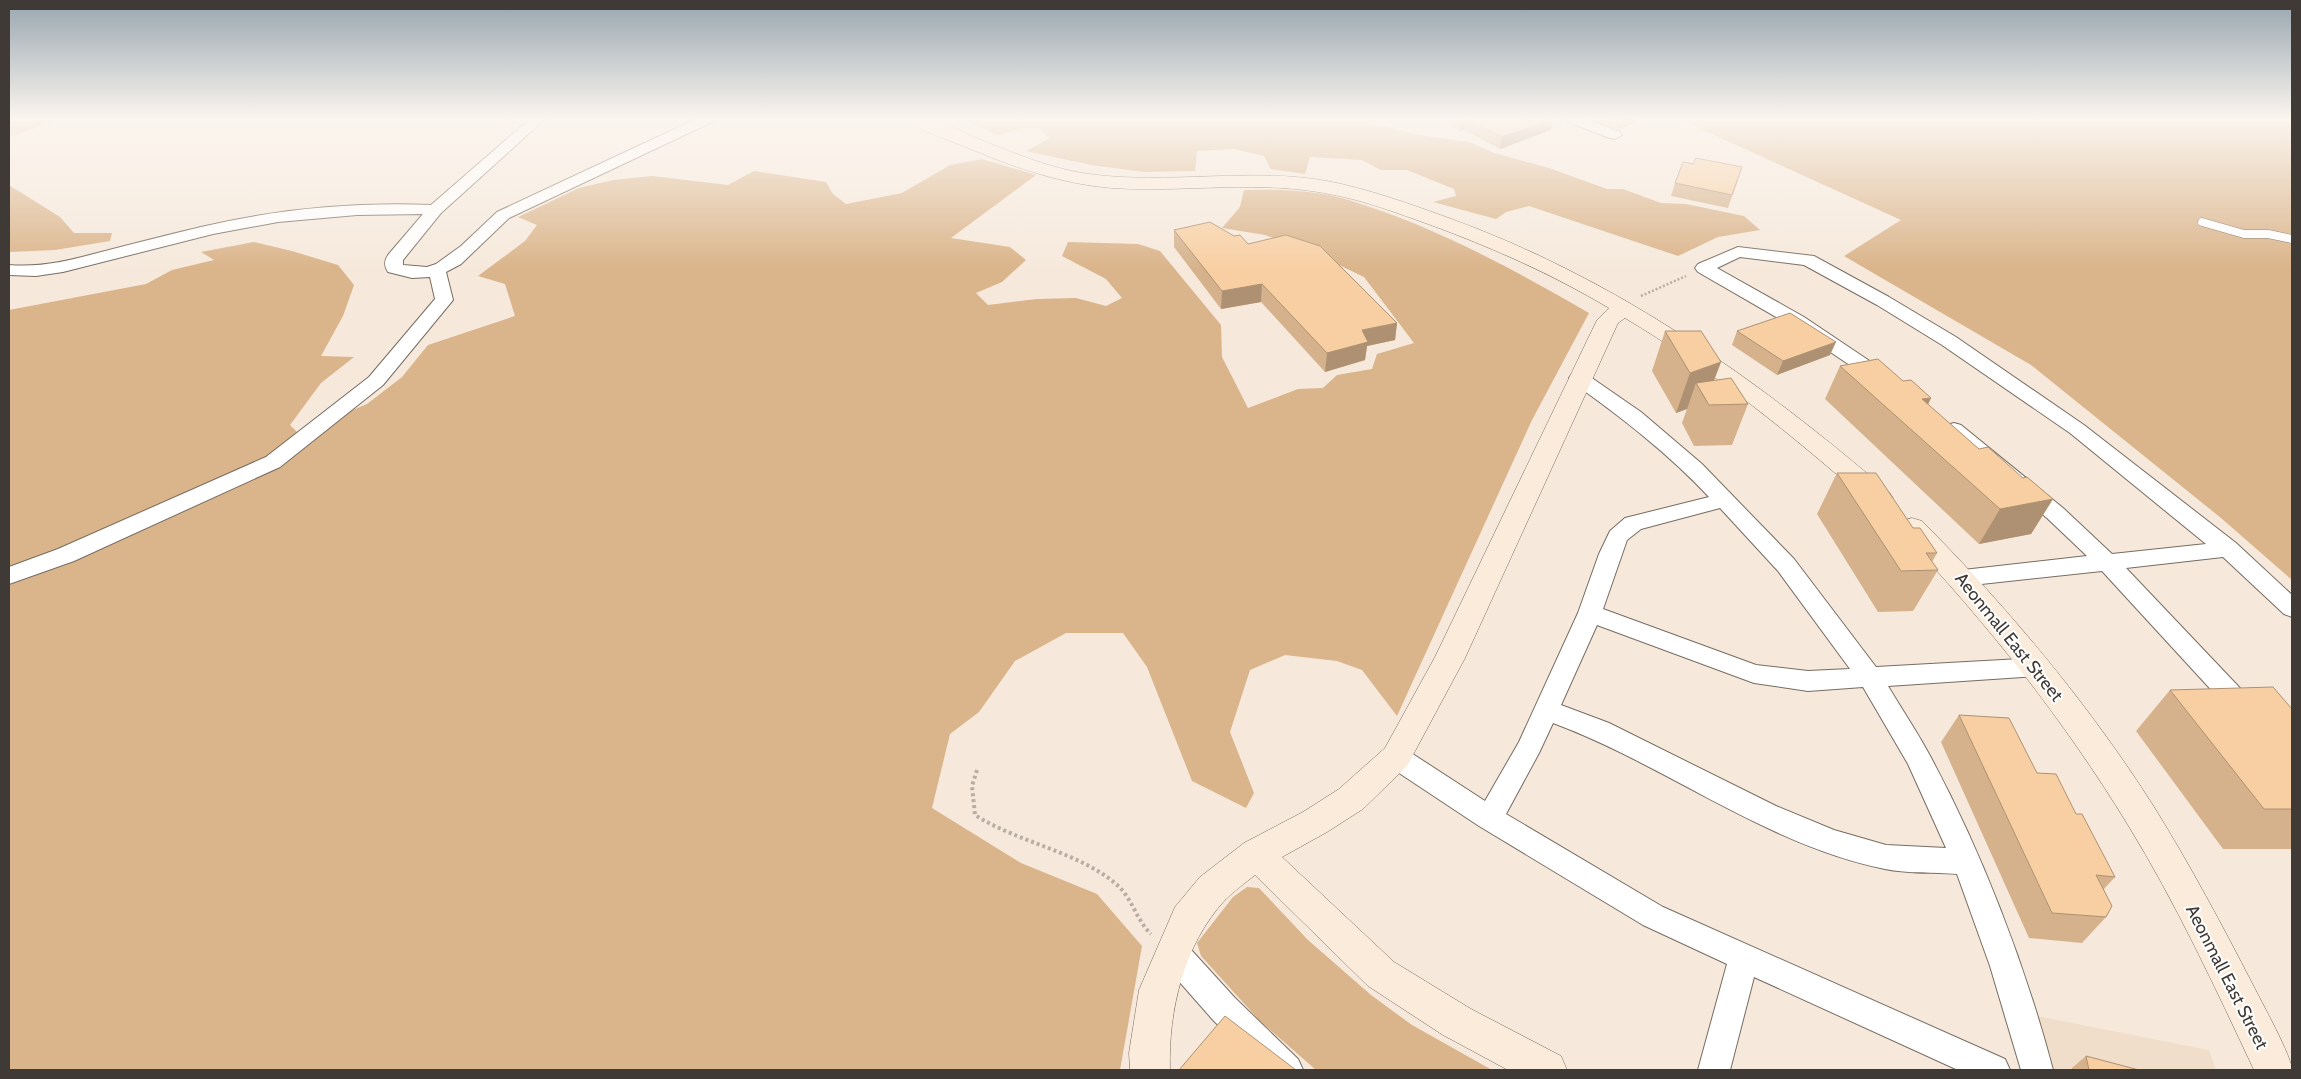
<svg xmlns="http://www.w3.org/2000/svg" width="2301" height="1079" viewBox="0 0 2301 1079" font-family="Cabin,sans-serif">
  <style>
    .built { fill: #f0decb }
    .green { fill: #dab48a }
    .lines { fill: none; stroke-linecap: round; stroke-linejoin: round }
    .lane-casing { stroke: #776c61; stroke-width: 9 }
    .street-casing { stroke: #776c61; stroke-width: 2 }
    .secondary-casing { stroke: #776c61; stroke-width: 1 }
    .path-far1 { stroke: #b9aea4; stroke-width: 2.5; stroke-dasharray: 2 2; stroke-linecap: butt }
    .path { stroke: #b9aea4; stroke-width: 4; stroke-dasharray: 3 3; stroke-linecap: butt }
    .lane { stroke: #fff; stroke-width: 8 }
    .street { fill: #fff; fill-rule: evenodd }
    .secondary { fill: #fbebda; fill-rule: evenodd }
    .wall { fill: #d5b28c }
    .shaded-wall { fill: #ae9172 }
    .building { fill: #f8cfa3; stroke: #ae9172 }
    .labels { text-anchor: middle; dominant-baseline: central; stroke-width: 4; stroke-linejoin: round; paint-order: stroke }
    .street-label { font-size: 18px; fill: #3f3a35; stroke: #fff }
  </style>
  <rect width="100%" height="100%" fill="#f6e9dc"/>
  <path class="built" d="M2037,1016L2209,1050L2216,1070H2053Z"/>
  <g class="green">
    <path d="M9,119H62L9,137Z"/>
    <path d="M964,119H1351L1424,136L1470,142L1494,153L1549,168L1607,189H1623L1661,203L1686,204L1744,216L1760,230L1718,237L1678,256L1529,206L1506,212L1496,219L1433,202L1456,196L1454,189L1407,170H1381L1362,160L1310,157L1305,174L1271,169L1264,156L1234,149L1197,151L1195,171L1144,172L1091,165L1026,151L1050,138L1039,128H1024L997,135Z"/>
    <path d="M1679,119H2292V580L2221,518L2031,365L1844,256L1901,220Z"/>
    <path d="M982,159L1036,175L951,238L1010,247L1026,260L1002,282L976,293L988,305L1037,299L1076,298L1106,306L1122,298L1106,279L1062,256L1068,242L1138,244L1160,251L1221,325L1222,357L1248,408L1298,389L1323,388L1337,375L1372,369L1377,354L1414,343L1364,277L1308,250L1265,235L1222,228L1240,207L1244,190C1279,189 1316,190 1349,200C1434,226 1513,269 1589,313L1532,420L1397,716L1362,670L1337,661L1285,655L1250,670L1230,732L1254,793L1246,808L1192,781L1147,667L1123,633H1066L1015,661L979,712L950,734L932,808L1021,863L1097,894L1142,946L1120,1070H9V310L146,284L172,270L214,260L201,252L254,242L292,251L338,265L354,285L343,316L321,356L354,357L321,383L290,425L298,433L367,404L402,377L428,345L515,316L505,284L478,276L525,241L537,225L518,217L579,188L613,180L652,176L728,185L754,171L826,182L833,194L846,204L902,193L950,165Z"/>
    <path d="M9,185L60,217L74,233H112L110,241L55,250L9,252Z"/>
    <path d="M1247,887L1259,888L1308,940L1371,995L1412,1025L1492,1070H1316L1260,1021L1201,956L1197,943L1233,897Z"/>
  </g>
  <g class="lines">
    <defs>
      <path id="lane" d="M2202,222L2244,234H2268L2292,239"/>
      <g id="street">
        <path d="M530,119H545L441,213L403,260V265L427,267L436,264L461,246L497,212L696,119H714L712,122L509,218L461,264L446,272L453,300L383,385L280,467L74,561L9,584V567L58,549L266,457L369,377L435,299L430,277L412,278L388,272C384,266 384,261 388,255L423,214L357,215L278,222L213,234L63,272L36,276L9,275V265C44,268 75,259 109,250C140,242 171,234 201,227C277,209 354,202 431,205Z"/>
        <path d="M1566,119H1586L1620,132L1622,135L1615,139L1610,138L1568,122Z"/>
        <path d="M1738,247L1814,256L1889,297L1956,337L2084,425L2236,543L2292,595V617L2284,614L2223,557L2126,568L2256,705L2260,712L2256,719L2247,722L2238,719L2102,571L1963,586L1955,584L1951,578L1955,572L1963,570L2087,556L2047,518L1947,433L1944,429L1947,425L1954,423L1961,425L2063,508L2112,554L2206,544L2070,433L1942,345L1877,305L1804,265L1740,257L1717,268L1804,317L1892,376L1895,380L1892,384L1885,386L1878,384L1790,325L1698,272L1695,268L1698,264Z"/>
        <path d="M1579,372L1586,374L1641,412L1702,464L1794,559L1876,667L2037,658L2046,660L2049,667L2046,674L2037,676L1888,686C1901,708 1916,730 1929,754C1981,850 2025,964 2053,1070H2021L1990,966L1957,874C1934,872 1908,874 1885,869C1766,845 1666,765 1553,723L1539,753L1506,814L1663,907L2005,1059L2010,1070H1958L1754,977L1730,1070H1698L1727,964L1643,925L1479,826L1387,765L1383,757L1387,749L1396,746L1405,749L1485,801L1519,742L1578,613L1599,554L1610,531L1625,518L1709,497C1668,453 1621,417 1572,382L1569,378L1572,374ZM1720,508L1778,571L1850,669L1808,671L1756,665L1603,609L1627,540L1641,529ZM1597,625L1754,683L1808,691L1863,687L1908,764L1946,848L1886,845L1834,830L1776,806L1609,723L1561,705Z"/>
        <path d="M1173,938L1184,942L1235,998L1298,1059L1303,1070H1264L1213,1020L1162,962L1158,952L1162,942Z"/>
      </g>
      <g id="secondary">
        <path d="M910,119C916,119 926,117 932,119C948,123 965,134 981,140C1016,154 1052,169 1089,174C1168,185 1248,167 1327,181C1368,189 1407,203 1446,217C1613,277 1755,377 1889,492L1893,498L1889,504L1880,507L1871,504C1793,436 1714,371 1625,318L1618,323L1465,658L1407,766L1363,809L1327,832L1282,857L1394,962L1471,1009L1561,1056L1567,1070H1508L1443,1035L1368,986L1255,875C1245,883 1234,891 1225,900C1184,944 1168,1011 1170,1070H1130L1129,1053L1139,990L1175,907L1200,877L1244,843L1303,812L1339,789L1385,748L1435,657L1597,320L1609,308C1552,274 1491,247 1428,224C1397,213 1366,201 1334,195C1261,179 1186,193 1112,188C1060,184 1011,166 963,146C948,139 920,133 910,119Z"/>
        <path d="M1912,518L1922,521C2008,608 2088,703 2154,807C2190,865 2222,925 2253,985C2261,1001 2292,1057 2292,1070H2254C2215,987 2176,903 2128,825C2064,720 1987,623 1902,533L1898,527L1902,521Z"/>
      </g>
    </defs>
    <use href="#lane" class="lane-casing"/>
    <use href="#street" class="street-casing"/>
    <use href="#secondary" class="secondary-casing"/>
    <path class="path-far1" d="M1641,296L1686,276"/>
    <path class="path" d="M977,770L972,786L975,815C1019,843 1079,852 1116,884C1132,897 1136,920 1151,934"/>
    <use href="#lane" class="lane"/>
    <use href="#street" class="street"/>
    <use href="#secondary" class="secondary"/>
  </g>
  <g class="wall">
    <path d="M1443,119H1552L1551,130L1500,149L1464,130L1459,131Z"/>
    <path d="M1590,119H1637L1636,123L1618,129Z"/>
    <path d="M1693,164L1742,167L1728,208L1671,196L1675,183Z"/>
    <path d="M1174,230L1234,236L1248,244L1397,323L1395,340L1367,346L1365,360L1325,372L1261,302L1221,309L1174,247Z"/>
    <path d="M1665,331L1721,362L1714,380L1748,404L1732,445L1694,446L1682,423L1687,409L1676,413L1652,371Z"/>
    <path d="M1737,331L1830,355L1777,375L1732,345Z"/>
    <path d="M1840,366L1903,381L1931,398L1928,405L1979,449L2023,478L2053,499L2031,534L1979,544L1825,399Z"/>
    <path d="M1837,473L1913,528L1937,553L1932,562L1938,570L1913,611L1878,612L1817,514Z"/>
    <path d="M2170,690L2292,709V849H2223L2136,731Z"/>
    <path d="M1959,715L2037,773L2076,814L2115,877L2103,890L2106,917L2082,943L2029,938L1941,742Z"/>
    <path d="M2086,1056L2139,1070H2072V1068Z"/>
  </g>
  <g class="shaded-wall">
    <path d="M1466,119L1464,130L1459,131L1461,120Z"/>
    <path d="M1553,119L1551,130L1500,149L1502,137Z"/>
    <path d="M1627,119H1637L1636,123L1618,129L1621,121Z"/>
    <path d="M1262,284L1261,302L1221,309L1222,291Z"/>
    <path d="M1397,323L1395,340L1367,346L1365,360L1325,372L1327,353L1362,330Z"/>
    <path d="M1836,342L1830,355L1777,375L1783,361Z"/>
    <path d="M1721,362L1706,401L1696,383L1687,409L1676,413L1690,373Z"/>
    <path d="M1931,398L1914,432L1922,399Z"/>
    <path d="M2053,499L2031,534L1979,544L2000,509Z"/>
  </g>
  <g class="building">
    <path d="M1466,119H1553L1502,137Z"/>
    <path d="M1614,119H1627L1621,121Z"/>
    <path d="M1696,158L1742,167L1732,195L1675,183L1683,162L1693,164Z"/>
    <path d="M1210,222L1234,236L1240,235L1248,244L1286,235L1320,246L1397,323L1362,330L1368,342L1327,353L1262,284L1222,291L1174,230Z"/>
    <path d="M1790,313L1836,342L1783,361L1737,331Z"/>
    <path d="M1665,331H1701L1721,362L1690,373Z"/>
    <path d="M1878,359L1903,381L1911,380L1931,398L1922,399L1979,449L1988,447L2023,478L2027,477L2053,499L2000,509L1840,366Z"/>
    <path d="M1731,378L1748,404L1709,405L1696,383Z"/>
    <path d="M1837,473H1876L1913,528H1920L1937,553H1926L1938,570L1901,571Z"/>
    <path d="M2273,687L2292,709V809H2264L2170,690Z"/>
    <path d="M1959,715L2009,718L2037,773L2056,774L2076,814H2082L2115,877L2096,875L2112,906L2106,917L2052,913Z"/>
    <path d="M1225,1016L1296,1070H1179Z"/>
    <path d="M2086,1056L2139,1070H2089Z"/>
  </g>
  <linearGradient id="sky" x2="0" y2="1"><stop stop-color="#98a6af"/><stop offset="0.44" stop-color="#fbf5ef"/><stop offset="1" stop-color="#fbf5ef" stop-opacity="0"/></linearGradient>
  <rect width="2301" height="270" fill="url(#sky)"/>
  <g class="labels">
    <g class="street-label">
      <text transform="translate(2009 637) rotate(51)">Aeonmall East Street</text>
      <text transform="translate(2227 977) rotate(63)">Aeonmall East Street</text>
    </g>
  </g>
  <rect width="2301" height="1079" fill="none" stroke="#3f3a35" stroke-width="20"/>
</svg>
